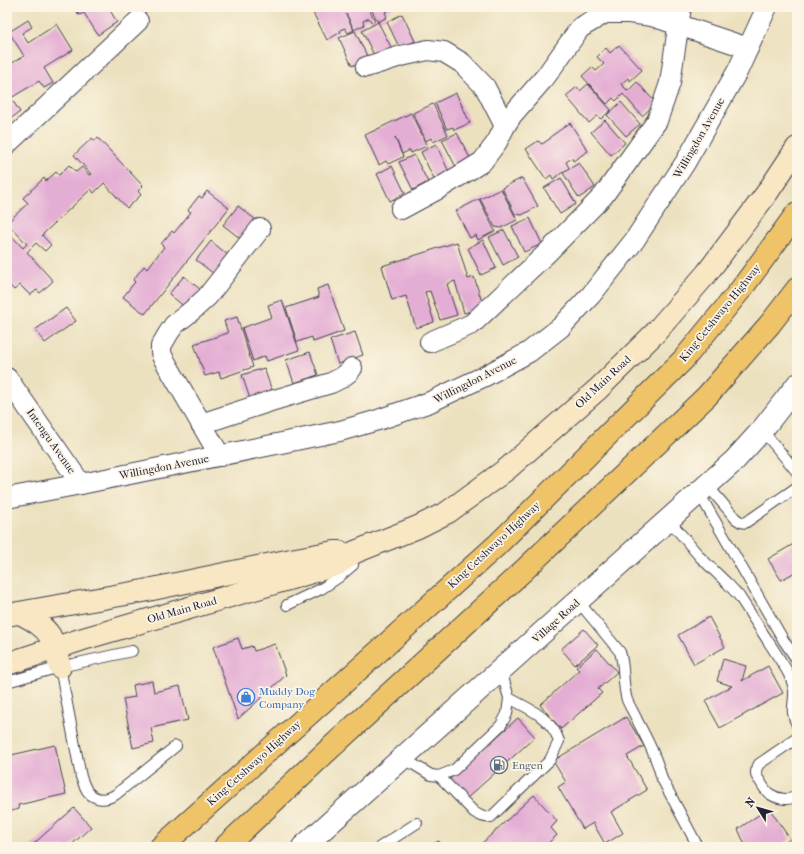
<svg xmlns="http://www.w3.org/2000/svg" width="804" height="854" viewBox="0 0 804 854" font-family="'IM FELL French Canon',serif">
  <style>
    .building { fill: #e4add4 }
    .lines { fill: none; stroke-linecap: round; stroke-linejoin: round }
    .service-casing { stroke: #403f4f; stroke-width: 12 }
    .minor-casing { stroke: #403f4f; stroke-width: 22 }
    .tertiary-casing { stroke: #403f4f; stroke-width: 24 }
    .secondary-casing { stroke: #403f4f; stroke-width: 24 }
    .motorway-casing { stroke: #403f4f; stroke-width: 24 }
    .service { stroke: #fff; stroke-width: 10 }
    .minor { stroke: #fff; stroke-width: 20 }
    .tertiary { stroke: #fff; stroke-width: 22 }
    .secondary { stroke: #f9e7c3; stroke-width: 22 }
    .motorway { stroke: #efc469; stroke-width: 22 }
    .labels { text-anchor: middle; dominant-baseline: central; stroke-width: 3.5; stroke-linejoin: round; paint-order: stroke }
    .street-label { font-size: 11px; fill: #22223b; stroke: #fcf5e5 }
    .shop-label { font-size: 11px; fill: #366cbe; stroke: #fcf5e5; text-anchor: start }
    .service-label { font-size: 11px; fill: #4e5e75; stroke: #fcf5e5; text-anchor: start }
  </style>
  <rect width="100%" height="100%" fill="#fcf5e5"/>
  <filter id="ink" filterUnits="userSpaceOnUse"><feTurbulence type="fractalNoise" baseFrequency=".025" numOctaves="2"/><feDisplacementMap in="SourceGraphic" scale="8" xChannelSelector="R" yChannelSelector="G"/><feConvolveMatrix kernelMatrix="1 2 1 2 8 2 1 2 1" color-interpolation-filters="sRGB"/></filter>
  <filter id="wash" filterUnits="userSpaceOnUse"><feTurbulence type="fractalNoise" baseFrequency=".012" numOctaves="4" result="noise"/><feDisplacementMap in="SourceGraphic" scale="16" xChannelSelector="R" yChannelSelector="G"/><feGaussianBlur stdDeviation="0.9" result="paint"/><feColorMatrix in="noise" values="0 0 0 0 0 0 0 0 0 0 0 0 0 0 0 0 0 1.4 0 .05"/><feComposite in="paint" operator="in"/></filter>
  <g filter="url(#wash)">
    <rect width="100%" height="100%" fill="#ece1bf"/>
    <g id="blocks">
      <g class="building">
        <path d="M74,7H108L117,22L98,35L84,13L79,15Z"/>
        <path d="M315,7H368L375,21L372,23L369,18L363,21L364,25L354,30L346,14L354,30L348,33L345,28L340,30L341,32L327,40L311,9Z"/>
        <path d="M370,7H395L385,12L387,17L378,22Z"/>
        <path d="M402,14L415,41L400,49L387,22Z"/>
        <path d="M28,20L32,27L22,33L28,43L57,24L73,50L44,68L53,83L44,88L39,81L11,98L20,112L10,119L7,113V66L24,56L9,32Z"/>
        <path d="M378,22L392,49L375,57L362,31Z"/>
        <path d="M355,31L368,58L352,66L339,38Z"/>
        <path d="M619,45L642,70L630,81L628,78L621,84L628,91L637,82L656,103L642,116L623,94L616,101L613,98L607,104L582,76L592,67L596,71L604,64L597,57L606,48L610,53Z"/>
        <path d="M588,84L611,110L601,119L597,116L589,123L566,96L577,87L580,91Z"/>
        <path d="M456,93L470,123L454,130L453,127L447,129L435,103Z"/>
        <path d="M621,102L640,124L626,136L607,115Z"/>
        <path d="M433,104L448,135L433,142L431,138L426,141L413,113Z"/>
        <path d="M411,113L427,146L411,153L410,150L402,154L395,137L403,157L388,164L386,161L379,165L365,135Z"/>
        <path d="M605,120L625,143L611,155L591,132Z"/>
        <path d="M570,123L588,151L573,161L572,158L566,162L569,168L553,179L551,175L546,179L526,149L538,141L542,144L551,138L550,137Z"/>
        <path d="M457,133L471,160L456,167L442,140Z"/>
        <path d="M92,138L94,141L98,138L143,186L138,191L141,195L127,208L104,183L94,193L91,189L42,235L51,245L45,251L36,243L27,252L53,281L40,293L37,290L30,295L20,285L14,290L7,283V231L23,248L27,244L7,223L28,203L23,198L44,178L46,181L56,172L59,175L69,165L76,172L82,167L89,175L91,174L74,155Z"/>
        <path d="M436,144L449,172L434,179L421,152Z"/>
        <path d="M414,155L428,182L413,190L399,162Z"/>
        <path d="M579,163L595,187L579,198L563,173Z"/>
        <path d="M392,166L405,193L390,201L377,174Z"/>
        <path d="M522,178L538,206L522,215L515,214L502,188Z"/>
        <path d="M561,178L576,204L560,214L544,188Z"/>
        <path d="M501,189L517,220L501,228L495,227L480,199Z"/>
        <path d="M207,191L229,208L145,314L123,297L135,282L133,280L144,266L147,269L164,247L161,244L172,231L174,233L191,212L188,210L199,196L202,198Z"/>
        <path d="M479,199L495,231L478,240L476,235L470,238L456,211Z"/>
        <path d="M238,206L256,220L241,239L223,225Z"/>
        <path d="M530,218L542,244L524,252L512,226Z"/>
        <path d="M504,230L518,257L503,265L489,237Z"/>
        <path d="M483,240L496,268L481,275L468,248Z"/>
        <path d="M211,241L228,255L214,274L196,260Z"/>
        <path d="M457,242L468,279L474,277L484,308L464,313L455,281L447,284L457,315L440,320L430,291L425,292L434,322L416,328L406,296L392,300L382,266Z"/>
        <path d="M184,276L201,290L186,308L169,294Z"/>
        <path d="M328,285L344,331L313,342L312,337L297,342L286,308L319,297L317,289Z"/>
        <path d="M282,300L299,350L267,361L265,356L253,361L242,328L272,317L268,305Z"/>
        <path d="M66,308L76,321L45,343L35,330Z"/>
        <path d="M237,317L253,367L221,378L219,372L205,376L194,344L228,333L224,321Z"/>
        <path d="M355,332L363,355L338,364L330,340Z"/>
        <path d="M310,352L318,375L294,383L286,360Z"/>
        <path d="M264,368L272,391L250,399L242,375Z"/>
        <path d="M797,542V571L781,580L768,559Z"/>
        <path d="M709,617L725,647L694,664L678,635Z"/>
        <path d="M584,629L598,645L575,665L561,649Z"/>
        <path d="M238,638L242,649L252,646L254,651L275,644L286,675L238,719L213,647Z"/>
        <path d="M597,649L617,672L598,689L602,693L561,729L540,705L579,670L576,667Z"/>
        <path d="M723,659L746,666L742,681L768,666L783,693L720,728L705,701L732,686L717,681Z"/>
        <path d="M152,681L154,692L180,686L188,720L151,728L154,743L133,748L123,699L135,697L133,685Z"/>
        <path d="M626,717L644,746L627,756L647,790L611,812L623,833L605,844L593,823L583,829L558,787L566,782L553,761Z"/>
        <path d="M518,718L535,737L466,799L449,780Z"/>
        <path d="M55,745L66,794L18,805L19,809L7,812V756Z"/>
        <path d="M534,795L557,821L551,828L557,835L544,847H480L479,846Z"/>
        <path d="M74,808L91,827L69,847H30Z"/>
        <path d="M769,808L790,839L780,847H746L738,829Z"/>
        <path d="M439,841L441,847H425Z"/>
      </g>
    </g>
  </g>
  <g filter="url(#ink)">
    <use href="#blocks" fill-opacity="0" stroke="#403f4f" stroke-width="1"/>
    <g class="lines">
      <defs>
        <g id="service">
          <path d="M762,430L797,472"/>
          <path d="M707,485L736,519L741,522L745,523L797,487"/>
          <path d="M699,493L784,641L797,660"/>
          <path d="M669,520L700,557L728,584L739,596L786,669C790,676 793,682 794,690C795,704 789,710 797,725"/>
          <path d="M578,601L620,652C625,667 622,684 627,700C630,707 634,713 637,720C647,739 657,758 662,779L695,841L696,847"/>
          <path d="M287,605L321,589L339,577L353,565"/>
          <path d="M60,667L81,777C83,782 85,788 88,792C96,801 106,800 115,795L176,746"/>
          <path d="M7,682L60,667L132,651"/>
          <path d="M797,738L759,764C757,767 756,769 756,773C756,776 758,779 760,781C763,786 765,791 770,794C777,799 789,801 797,796"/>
          <path d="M403,758L431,775L439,776L454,770L501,725L507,714L509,698L501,670"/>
          <path d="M439,776L474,812C480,816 484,818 491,817L550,760L559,741C551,717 529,709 509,698"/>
          <path d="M380,847L417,823"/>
        </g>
        <g id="minor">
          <path d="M366,67L401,56L428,50L444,52L462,63L485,87L505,126"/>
          <path d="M7,144L138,21"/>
          <path d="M401,209L438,189L482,162L497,142L505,126L512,115L546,76L580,28L605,13H629L652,16L748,48"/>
          <path d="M430,342L472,324L547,253L603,196L657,121L670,83L681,7"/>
          <path d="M7,378L81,484"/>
          <path d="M201,424L271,401L331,383L341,378L349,372L352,368"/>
          <path d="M220,456L162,356L161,352V346L168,334L174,325L195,308L207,297L260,229"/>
          <path d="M7,498L81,484L340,431L378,420L430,402L485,376L529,352L561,327L591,295L634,241L685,163L738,70L767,7"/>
        </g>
        <path id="tertiary" d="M303,847L734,461L762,430L797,385"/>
        <g id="secondary">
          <path d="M20,613C31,619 43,625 50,636C55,645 57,657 60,667"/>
          <path d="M7,615L143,591L296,559L334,552H339"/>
          <path d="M7,664L83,639L336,565L355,552L418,527L448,512L507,469L598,389L654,334L707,273L767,193L797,148"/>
        </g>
        <g id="motorway">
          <path d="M161,847L497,545L683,360L742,288L797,213"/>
          <path d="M225,847L325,753L523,571L707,396L770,324L797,289"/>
        </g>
      </defs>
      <use href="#service" class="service-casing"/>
      <use href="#minor" class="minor-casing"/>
      <use href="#tertiary" class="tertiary-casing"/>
      <use href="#secondary" class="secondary-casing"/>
      <use href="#motorway" class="motorway-casing"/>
      <use href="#service" class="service"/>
      <use href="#minor" class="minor"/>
      <use href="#tertiary" class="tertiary"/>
      <use href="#secondary" class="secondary"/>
      <use href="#motorway" class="motorway"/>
    </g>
  </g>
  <defs>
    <symbol id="shop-ring" viewBox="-11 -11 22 22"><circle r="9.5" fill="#fcf5e5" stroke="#3f7fe0" stroke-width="1.5"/><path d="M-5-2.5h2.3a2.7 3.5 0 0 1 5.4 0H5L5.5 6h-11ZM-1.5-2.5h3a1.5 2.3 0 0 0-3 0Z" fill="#3f7fe0"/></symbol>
    <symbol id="fuel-ring" viewBox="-11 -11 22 22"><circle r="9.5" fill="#fcf5e5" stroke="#5c6f8a" stroke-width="1.5"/><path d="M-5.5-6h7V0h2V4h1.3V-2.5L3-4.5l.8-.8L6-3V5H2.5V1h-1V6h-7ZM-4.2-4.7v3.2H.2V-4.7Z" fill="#5c6f8a"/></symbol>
  </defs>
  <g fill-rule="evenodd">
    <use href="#shop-ring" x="236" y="687" width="20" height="20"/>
    <use href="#fuel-ring" x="489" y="755" width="20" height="20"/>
  </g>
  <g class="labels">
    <g class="street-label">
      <text transform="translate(699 138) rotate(-60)">Willingdon Avenue</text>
      <text transform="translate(720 313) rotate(-51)">King Cetshwayo Highway</text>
      <text transform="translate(475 380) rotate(-27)">Willingdon Avenue</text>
      <text transform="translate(603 382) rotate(-43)">Old Main Road</text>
      <text transform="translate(51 441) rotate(55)">Intengu Avenue</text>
      <text transform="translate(164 467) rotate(-11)">Willingdon Avenue</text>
      <text transform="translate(494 545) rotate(-43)">King Cetshwayo Highway</text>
      <text transform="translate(182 610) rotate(-16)">Old Main Road</text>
      <text transform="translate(556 621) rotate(-42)">Village Road</text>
      <text transform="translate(254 763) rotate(-42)">King Cetshwayo Highway</text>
    </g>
    <g class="shop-label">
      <text x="259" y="691">Muddy Dog<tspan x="259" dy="13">Company</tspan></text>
    </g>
    <g class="service-label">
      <text x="512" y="765">Engen</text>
    </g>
  </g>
  <rect width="804" height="854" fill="none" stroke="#fcf5e5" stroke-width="24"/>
  <g transform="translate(758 808) rotate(307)" stroke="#fcf5e5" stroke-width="3" paint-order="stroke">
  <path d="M0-3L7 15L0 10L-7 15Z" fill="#22223b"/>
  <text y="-6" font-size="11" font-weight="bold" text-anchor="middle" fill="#22223b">N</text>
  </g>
</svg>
